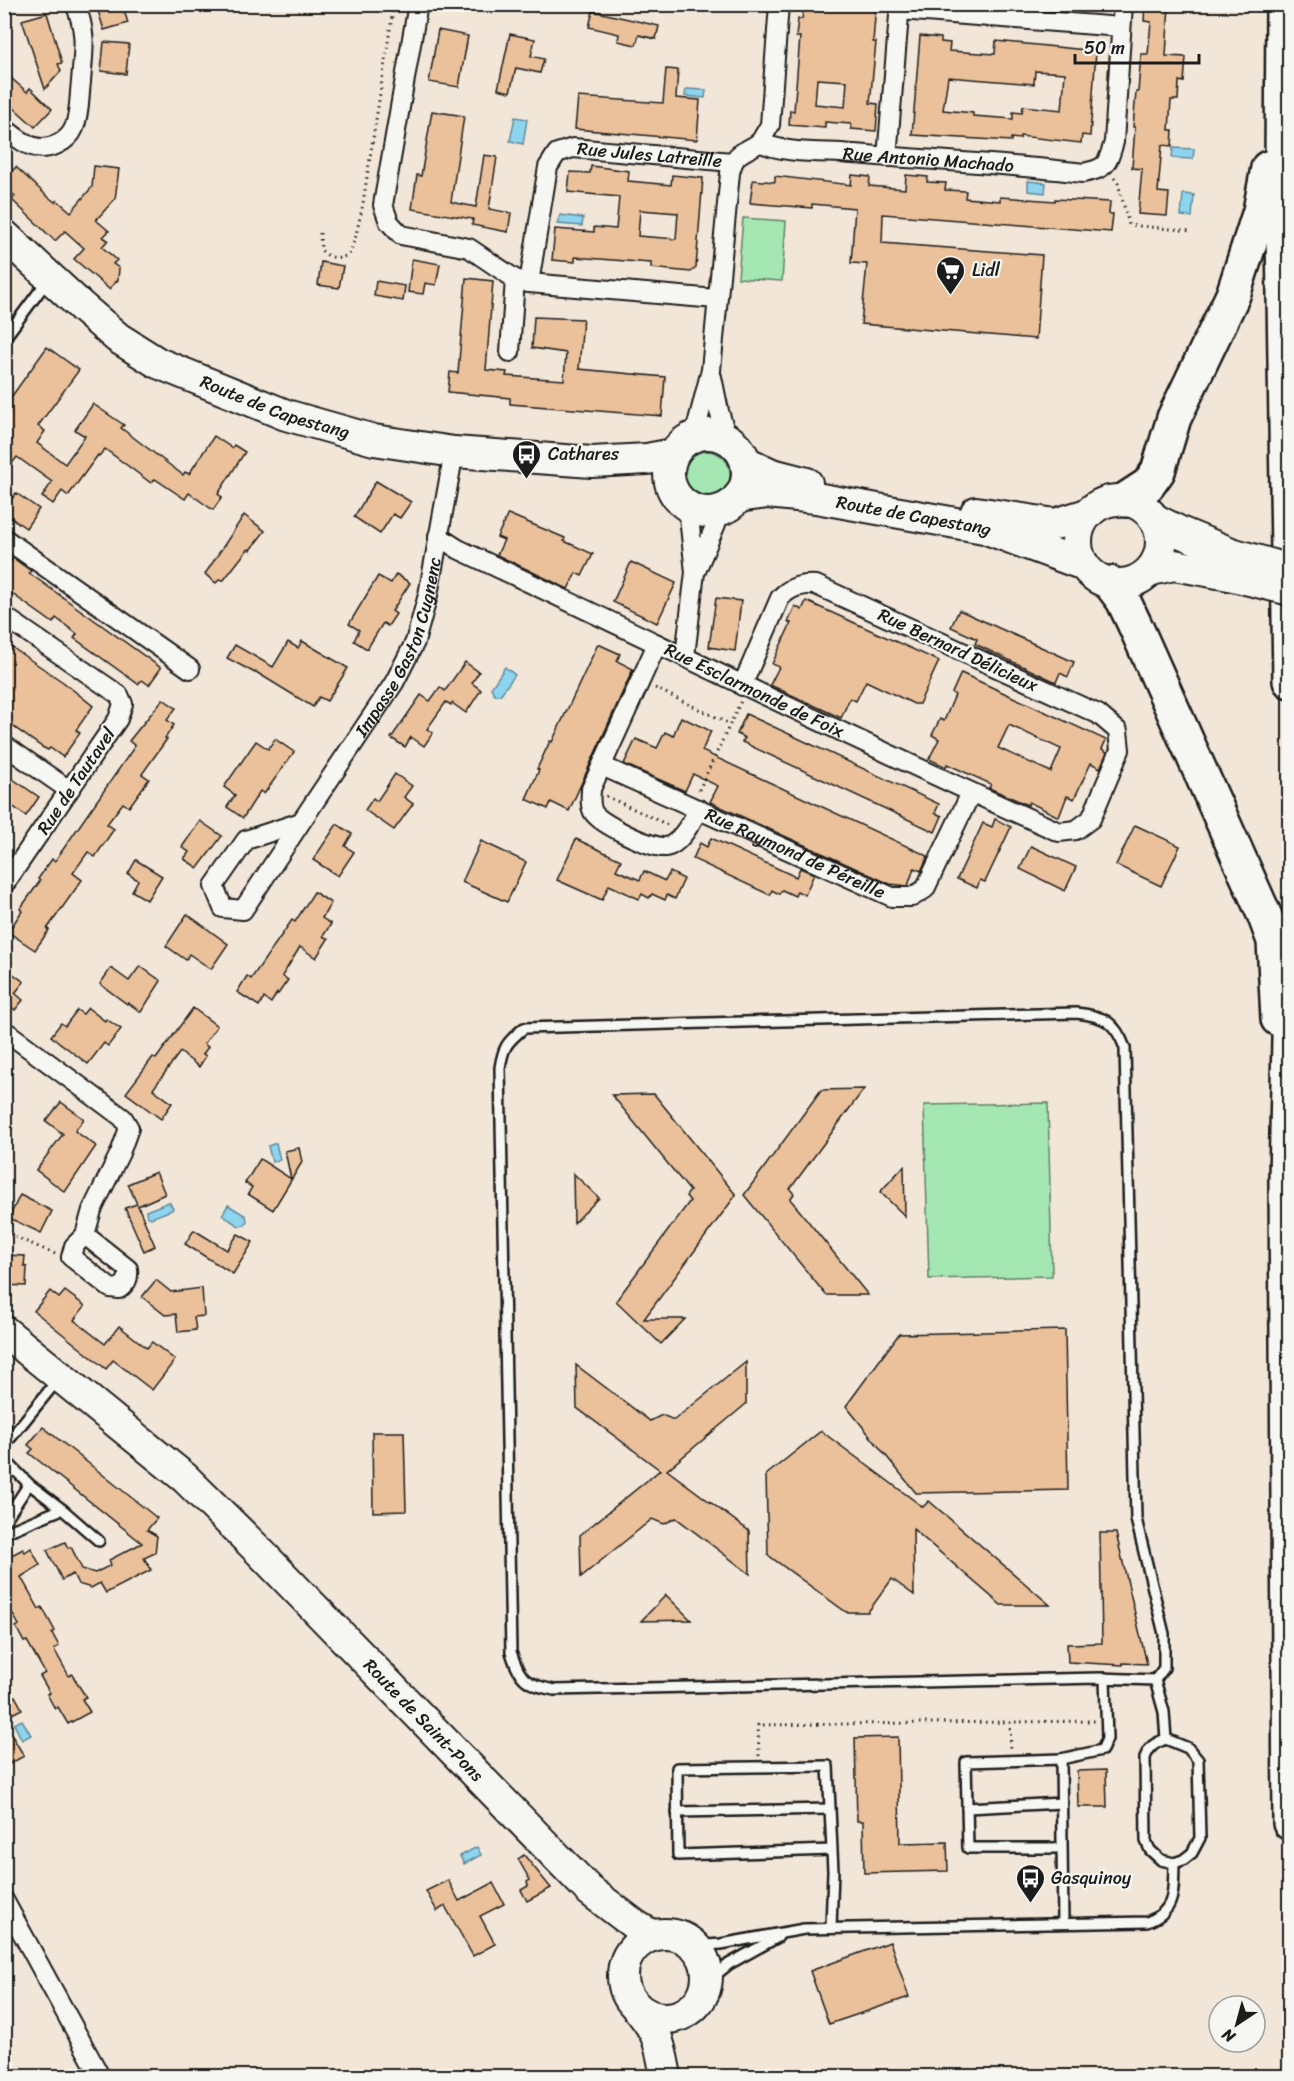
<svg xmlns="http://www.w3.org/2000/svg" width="1294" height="2081" viewBox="0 0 1294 2081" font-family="Sriracha,sans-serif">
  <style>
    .green { fill: #a4e7b2; stroke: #608267; stroke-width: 1.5 }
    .water { fill: #8dd4ef; stroke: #608a9b; stroke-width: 1.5 }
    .building { fill: #eac19a; stroke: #1c1c1c; stroke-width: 1.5; fill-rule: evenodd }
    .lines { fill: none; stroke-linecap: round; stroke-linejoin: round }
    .lane-casing { stroke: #1c1c1c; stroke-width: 14 }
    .street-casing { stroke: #1c1c1c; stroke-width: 22 }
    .primary-casing { stroke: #1c1c1c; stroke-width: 34 }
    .highway-casing { stroke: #1c1c1c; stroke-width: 38 }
    .path { stroke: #1c1c1c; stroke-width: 3; stroke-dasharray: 1.5 4.5; stroke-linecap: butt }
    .lane { stroke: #f6f6f2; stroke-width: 9 }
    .street { stroke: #f6f6f2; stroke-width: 18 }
    .primary { stroke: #f6f6f2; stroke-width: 30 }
    .highway { stroke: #f6f6f2; stroke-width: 33 }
    .primary-bridge-casing { stroke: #1c1c1c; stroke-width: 34; stroke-linecap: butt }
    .primary-bridge { stroke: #f6f6f2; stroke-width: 30 }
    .labels { text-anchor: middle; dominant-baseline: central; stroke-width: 4.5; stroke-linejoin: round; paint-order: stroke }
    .street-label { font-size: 18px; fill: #1c1c1c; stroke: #f6f6f2 }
    .poi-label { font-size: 18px; fill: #1c1c1c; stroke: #f6f6f2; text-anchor: start }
  </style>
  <rect width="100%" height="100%" fill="#f2e6d8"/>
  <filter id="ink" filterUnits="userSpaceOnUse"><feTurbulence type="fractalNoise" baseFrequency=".0167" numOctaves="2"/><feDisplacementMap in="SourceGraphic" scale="12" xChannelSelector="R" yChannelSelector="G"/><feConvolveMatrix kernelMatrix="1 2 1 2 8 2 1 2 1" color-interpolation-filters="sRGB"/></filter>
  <g filter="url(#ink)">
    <g class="green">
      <path d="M743,218L786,221L782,281L738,278Z"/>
      <circle cx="707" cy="474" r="23"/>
      <path d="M1048,1103L1052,1276L929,1279L924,1105Z"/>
    </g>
    <g class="water">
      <path d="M686,89L706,90L705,98L685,96Z"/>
      <path d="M515,117L527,119L523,144L510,141Z"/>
      <path d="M1173,148L1194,149L1193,159L1172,158Z"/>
      <path d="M1028,181L1046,183L1045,193L1028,191Z"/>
      <path d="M1183,194L1194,195L1192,217L1181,216Z"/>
      <path d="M560,215L583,218L582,226L557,224Z"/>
      <path d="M505,667L515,675L500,695H495L491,688Z"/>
      <path d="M276,1143L280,1160L272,1162L268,1146Z"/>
      <path d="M169,1202L173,1208L172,1210L151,1218L147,1216L146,1211Z"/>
      <path d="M228,1205L246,1216L247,1221L245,1225L239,1226L222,1215Z"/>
      <path d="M22,1720L31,1735L22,1740L14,1724Z"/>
      <path d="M477,1847L481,1855L464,1864L460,1856Z"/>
    </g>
    <g class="building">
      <path d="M96,4H122L128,23L104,30Z"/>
      <path d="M804,4H876L873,42H876L870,103L878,104L876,131L851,129V124L825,122V128L789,125L790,110L794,111L800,37H796L798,19H802ZM817,79L847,81L845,107L815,104Z"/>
      <path d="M1145,4H1169L1166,56L1186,57L1184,82L1179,81L1178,100H1171L1169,130H1173L1172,146L1162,145L1158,192L1169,193L1167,216L1138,214L1142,169L1132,168L1135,127H1133L1136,92H1138L1141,54H1148L1151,22L1144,21Z"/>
      <path d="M593,11L659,26L656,39L639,35L636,45L618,41L619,34L589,27Z"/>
      <path d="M47,13L62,63L58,64L61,71L45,89L22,20Z"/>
      <path d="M438,30L468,36L459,87L429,82Z"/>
      <path d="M510,34L535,39L531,56L544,59L540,73L516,68L510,92L498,89Z"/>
      <path d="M920,36L941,38V42L950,43L949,51L995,54L996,41L1096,51L1090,136L1082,135L1081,143L1020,136V139L1011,138V141L912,135ZM1035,71L1065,73L1062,110L1023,106L1022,113L1013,112V119L973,116V113L943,110L948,77L1034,84Z"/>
      <path d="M104,42L129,44L126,74L101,71Z"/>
      <path d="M666,69L678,70L676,98L700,100L697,140L575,129L578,97L663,103Z"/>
      <path d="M4,72L27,92L30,88L52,109L35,127L4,99Z"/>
      <path d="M432,111L464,116L451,202L476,207L484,155L497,157L489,209L511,213L508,232L472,225L473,219L412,209L417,175L421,176Z"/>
      <path d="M94,166L119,169L115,199L96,220L109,231L103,237L108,240L102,247L117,260L113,264L119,268L118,280L109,289L74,259L84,248L65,231L55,241L12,200L15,196L4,186V179L16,167L47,196L55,202L57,200L71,212L92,187Z"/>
      <path d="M591,166L629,171L628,181L671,185L672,175L703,178L696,267L691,272L651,268V263L575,257V262L552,260L555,229L594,232V227L616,229L619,197L568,192L570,172L590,173ZM640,210L678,213L676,239L638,236Z"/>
      <path d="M852,175L870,177L869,186L905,189L906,175L928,177L927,182L946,183L945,190L966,191L965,198L1000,201V197L1055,201V199L1110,202L1109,214H1113L1111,232L883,214L882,243L1042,255L1036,339L861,324L867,264L851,263L855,208L812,204V208L750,203L753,180L775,182V176L851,185Z"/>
      <path d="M412,259L440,264L436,285L425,283L423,294L408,292Z"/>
      <path d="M321,262L343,266L339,288L318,285Z"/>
      <path d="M466,278L493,281L486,370L507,372L506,376L564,380L566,353L532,348L534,317L583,319L579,369L665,377L662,416L510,404V398L448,392L450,372L458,373Z"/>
      <path d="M376,281L405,286L403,301L374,296Z"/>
      <path d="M47,347L79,370L38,426L45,431L37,443L65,464L85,436L75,430L93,404L124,425L121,428L183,475L185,472L189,474L214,436L232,448L234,445L245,452L218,494L222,497L213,510L189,493L185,499L155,479L151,483L105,449L99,456L98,455L68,496L62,491L53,504L42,497L52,482L17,457L4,474V407Z"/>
      <path d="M376,481L411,502L400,518L393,514L380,534L354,517Z"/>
      <path d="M16,493L39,509L26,528L4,513V510Z"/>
      <path d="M508,514L565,538L564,541L593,554L582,576L576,573L568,589L497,555L504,540L497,537Z"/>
      <path d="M244,515L265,531L250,550L248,549L223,581L220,579L216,583L205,574Z"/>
      <path d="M13,558L31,571L29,573L161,668L149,685L142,680L138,684L74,638L77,634L56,618L53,623L4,588V571Z"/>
      <path d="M631,562L676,583L657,623L613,602Z"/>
      <path d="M396,574L410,583L392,611L396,614L388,626L383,623L367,649L354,641L359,630L349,624L378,576L391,583Z"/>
      <path d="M716,598L741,601L735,651L709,647Z"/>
      <path d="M806,601L939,661L919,704H914L866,681L856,701L850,698L841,718L770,685L779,667L772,664L791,623L788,622L795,606L802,610Z"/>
      <path d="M959,610L1074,662L1068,677L1060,673L1056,682L975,644L977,639L951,627Z"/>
      <path d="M302,641L348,668L327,701L319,697L313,707L256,672L255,673L227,658L235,645L273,667L288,642L298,648Z"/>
      <path d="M4,642L63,682L93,706L76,730L80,733L63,757L50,748L48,750L42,747L4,720Z"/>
      <path d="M598,644L620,654L617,661L633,669L569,811L551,802L548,809L526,799L539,770L537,769L550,741L552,742Z"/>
      <path d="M465,662L479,672L472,683L481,690L466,713L452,703L451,705L446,702L427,729L433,733L424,746L411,737L405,747L391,738L421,695L430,701L440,687L445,691Z"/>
      <path d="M961,673L1106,740L1102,749L1107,752L1100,768L1091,763L1074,799L1067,796L1059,817L1029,802L1028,805L989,788L991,784L947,764L946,767L929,759L939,739L932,735L940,719L944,721L955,695L952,693ZM1009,725L1061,749L1051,772L998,748Z"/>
      <path d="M163,699L176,708L167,720L174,725L165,738L167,739L142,774L149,779L129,807L123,803L107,824L114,829L95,857L88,852L73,873L82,880L47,929L49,930L35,950L8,932L22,911L20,909L40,881L38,879L52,859L55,861L135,746L129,741Z"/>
      <path d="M746,714L939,804L935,813L942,816L935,832L742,742L745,738L737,734Z"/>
      <path d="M681,717L711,731L702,751L928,856L921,871L914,868L908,886L890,884L710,802L718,786L693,774L685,791L624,764L636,739L657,748L665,732L673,736Z"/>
      <path d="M275,739L294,752L264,794L260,791L243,818L227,807L235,795L224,787L256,741L268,749Z"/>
      <path d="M4,773L39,797L26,816L4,800Z"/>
      <path d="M395,774L412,786L404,797L413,804L394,830L365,810L373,798L377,801Z"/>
      <path d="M995,819L1011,827L985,882L980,880L977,888L957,879L983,823L992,827Z"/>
      <path d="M200,821L222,836L198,868L184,859L189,852L182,847Z"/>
      <path d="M337,824L352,834L345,846L354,852L338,876L313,860Z"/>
      <path d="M1135,825L1180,846L1161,886L1116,865Z"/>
      <path d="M711,838L796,877L800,868L814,874L805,895L797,891L795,896L782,890L779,894L772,890L770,895L693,859L700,843L707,847Z"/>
      <path d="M576,839L621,860L616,870L640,880L644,871L665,881L670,872L684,879L675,899L667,895L665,900L652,894L649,898L642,894L639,899L609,885L602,900L557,880Z"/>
      <path d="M481,841L526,862L507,902L462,882Z"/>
      <path d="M1031,846L1076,867L1065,891L1020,869Z"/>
      <path d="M136,860L162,876L147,900L132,891L138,880L128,874Z"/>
      <path d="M314,892L331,903L322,918L331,924L323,936L328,939L316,958L300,947L282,976L288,980L278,994L277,993L271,1003L264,998L259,1006L237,992L247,976L251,979L292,920L295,922Z"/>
      <path d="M187,914L228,944L211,969L189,954L186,960L166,946Z"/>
      <path d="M140,966L161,981L141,1012L128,1003L127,1004L100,984L111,968L129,981Z"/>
      <path d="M4,967L24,982L15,993L23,1000L15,1010L7,1004L4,1007Z"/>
      <path d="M88,1008L105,1021L106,1019L121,1029L108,1046L104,1043L88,1064L51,1036L61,1023L65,1026L77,1010L83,1014Z"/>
      <path d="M193,1008L217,1026L204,1044L208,1047L203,1054L206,1056L199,1067L180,1052L153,1089L172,1103L161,1119L126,1093L153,1057L156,1059Z"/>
      <path d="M864,1089L790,1189L794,1194L790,1199L868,1295H826L744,1195L821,1090Z"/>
      <path d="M654,1094L736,1195L644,1319H685L661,1344L616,1301L690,1201L686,1196L690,1191L612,1095Z"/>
      <path d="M61,1102L84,1119L75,1131L96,1146L65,1192L36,1170L63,1134L46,1121Z"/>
      <path d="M299,1148L302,1162L273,1210L248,1194L252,1187L245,1183L260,1159L291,1179L285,1151Z"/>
      <path d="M904,1166L905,1216L880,1192Z"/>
      <path d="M156,1172L165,1194L138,1206L155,1246L144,1251L125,1208L137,1204L128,1184Z"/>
      <path d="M573,1173L599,1198L574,1223Z"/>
      <path d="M20,1195L52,1211L41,1233L9,1218Z"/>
      <path d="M194,1230L227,1250L238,1234L253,1242L233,1274L185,1244Z"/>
      <path d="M4,1255L25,1256L24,1266L27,1267L26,1286L4,1285Z"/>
      <path d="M156,1280L171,1292L202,1288L204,1316L194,1317L196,1330L178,1332L176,1314L165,1315L142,1297Z"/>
      <path d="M50,1291L59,1298L65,1291L85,1306L74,1320L105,1344L119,1326L147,1348L152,1342L175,1360L152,1390L113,1360L106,1369L34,1311Z"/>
      <path d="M1065,1330L1068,1490L916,1493L846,1406L899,1334Z"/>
      <path d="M746,1362V1404L667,1470L749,1531L750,1574L676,1518L664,1524L652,1519L581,1577L580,1535L660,1470L577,1408L576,1365L650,1421L662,1415L674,1420Z"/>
      <path d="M43,1427L157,1518L147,1530L157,1536L155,1553L144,1558L151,1570L106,1593L100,1583L91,1588L78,1584L73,1574L62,1580L47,1550L65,1542L68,1548L71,1547L82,1569L95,1573L111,1565L109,1560L142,1543L29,1453L33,1449L28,1445Z"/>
      <path d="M821,1431L923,1507L929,1501L1050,1605H1001L913,1529L914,1595L892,1579L868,1612H846L768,1555L766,1475Z"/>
      <path d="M372,1432H404L406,1511L373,1512Z"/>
      <path d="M1100,1533H1116L1147,1664L1123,1663V1665L1068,1662L1067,1644L1102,1643Z"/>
      <path d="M31,1548L40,1565L21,1577L39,1609L42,1607L55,1631L52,1633L59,1646L54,1649L69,1676L72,1674L79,1686L86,1697L82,1699L90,1712L68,1724L58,1707L55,1709L47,1694L50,1693L40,1676L45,1673L27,1641L24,1642L16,1627L19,1625L4,1599V1559L23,1549L25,1552Z"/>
      <path d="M666,1595L691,1620L641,1621Z"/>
      <path d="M15,1696L22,1709L4,1718V1701Z"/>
      <path d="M4,1722L24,1756L4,1767Z"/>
      <path d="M898,1737L900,1843L947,1842L948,1871L864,1873L863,1821H857L855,1738Z"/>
      <path d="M1106,1770L1107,1807H1078L1077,1771Z"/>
      <path d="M524,1855L551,1888L527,1901L521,1890L528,1886L527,1882L530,1880L518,1859Z"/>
      <path d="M448,1880L459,1901L493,1883L504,1904L480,1916L495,1944L473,1956L445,1906L437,1911L426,1891Z"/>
      <path d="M890,1942L909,1997L829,2024L810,1971Z"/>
    </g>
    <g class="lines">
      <defs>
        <g id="lane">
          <path d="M4,339L47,281"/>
          <path d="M4,1446L56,1382"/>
          <path d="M4,1459L29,1484L62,1509"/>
          <path d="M4,1522L29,1484"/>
          <path d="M4,1533L62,1509L99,1541"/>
          <path d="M1155,1680L1099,1678L554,1690C525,1684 520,1680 511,1652L500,1068C503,1047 507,1042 524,1028L1076,1013C1104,1016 1115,1021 1125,1048L1136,1519L1164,1634V1668L1155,1680L1164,1712L1166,1739"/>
          <path d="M1166,1739L1188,1748L1198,1760L1200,1838L1192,1853L1183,1860L1174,1863L1161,1860L1150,1850L1146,1841L1145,1758C1149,1746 1155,1743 1166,1739Z"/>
          <path d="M1061,1759L1102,1750L1107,1739L1105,1678"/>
          <path d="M967,1808L1062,1803"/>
          <path d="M677,1812L830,1809"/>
          <path d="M1062,1848H968L966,1762L1061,1759L1063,1923"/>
          <path d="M831,1928L833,1871L828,1766L677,1768L678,1855L832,1850"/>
          <path d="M694,1946L721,1944L804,1929L1147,1922C1177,1911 1173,1890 1174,1863"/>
          <path d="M707,1982L729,1964L778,1937"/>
        </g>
        <g id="street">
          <path d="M418,4L383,205L389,222L401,235L469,248L515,279L529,283L716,299"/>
          <path d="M900,10L1121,27"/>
          <path d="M4,128C21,141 36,155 58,144C64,141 71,135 74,128C80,114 79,97 81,82C83,52 88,34 75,4"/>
          <path d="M760,142L770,125L779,4"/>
          <path d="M887,157L900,4"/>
          <path id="s1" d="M529,283L548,167L557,153L573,148L732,162"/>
          <path d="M510,352L515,279"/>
          <path d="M712,377L719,411L727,438"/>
          <path id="s2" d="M697,435V425L711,370L730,173C735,150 744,154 760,142C780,153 819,152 841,153C922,160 1003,163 1083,173C1107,168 1107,165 1114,142L1123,4"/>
          <path id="s3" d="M438,536L458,549C658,643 857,742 1059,832L1076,830L1091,819L1120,750L1118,731L1098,714L816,585C801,584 790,587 780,598L742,686"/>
          <path d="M4,538L190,669"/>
          <path d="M696,571L716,524L718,512"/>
          <path d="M4,616L119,695L123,704L118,719L4,885"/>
          <path d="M657,644L591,789C591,797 589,804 593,812C600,824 652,849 666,847C681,844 692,820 699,809"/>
          <path d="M685,656L695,572L688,508"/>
          <path d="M4,745L69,790"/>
          <path id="s4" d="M602,766L892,897H912L925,889L971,793"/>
          <path id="s5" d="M301,822L243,910L223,908L214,886L246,840L301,822L394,683L415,642L428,595L454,452"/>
          <path d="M4,1030L123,1118L129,1128L120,1153L92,1210L85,1235L74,1246L71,1257L110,1288L119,1289C127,1283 129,1279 128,1269L85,1235"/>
          <path d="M4,1900L100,2076"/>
        </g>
        <g id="primary">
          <path id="s6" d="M4,235L83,308L118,338L158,363L286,415L374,440L454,452L592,462L647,459L673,454"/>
          <circle cx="708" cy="473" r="39"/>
          <path d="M746,462L772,474L807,483"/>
          <path id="s7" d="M738,497L768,493L816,498L984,528L1084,565"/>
          <circle cx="1119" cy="542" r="42"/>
          <path d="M976,512L1055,524L1087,514"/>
          <path d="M1154,519L1182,533L1231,553"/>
          <path d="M1151,570L1174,565L1229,575"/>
          <path id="s8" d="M4,1331L185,1478L259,1551L589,1890L635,1925L653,1936"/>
          <circle cx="665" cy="1976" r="42"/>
          <path d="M635,2005C659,2033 659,2041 666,2076"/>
        </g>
        <g id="highway">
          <path d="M1283,4L1282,168L1290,681"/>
          <path d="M1125,500L1148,485L1158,471L1174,418L1233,295L1260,211L1268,168"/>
          <path d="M1110,583L1123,600L1134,623L1264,914L1274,941L1278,1019"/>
          <path d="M1290,992L1286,1180L1290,1823"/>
        </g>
      </defs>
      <use href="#lane" class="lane-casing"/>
      <use href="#street" class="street-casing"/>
      <use href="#primary" class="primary-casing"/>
      <use href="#highway" class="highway-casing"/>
      <g class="path">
        <path d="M1114,178L1118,183L1129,225L1191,231"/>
        <path d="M320,233L321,250C330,259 338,259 349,255L355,239L362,209L394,4"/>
        <path d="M655,688L730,724"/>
        <path d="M699,790L741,701"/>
        <path d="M606,796L668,825"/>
        <path d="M4,1232L55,1254"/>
        <path d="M1010,1722L1011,1750"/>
        <path d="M759,1756L758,1725L1095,1721"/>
      </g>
      <use href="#lane" class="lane"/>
      <use href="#street" class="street"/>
      <use href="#primary" class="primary"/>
      <use href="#highway" class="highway"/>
      <defs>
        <g id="primary-bridge">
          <path d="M1231,553L1287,569"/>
          <path d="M1229,575L1290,590"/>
        </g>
      </defs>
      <use href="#primary-bridge" class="primary-bridge-casing"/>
      <use href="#primary-bridge" class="primary-bridge"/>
    </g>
  </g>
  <defs>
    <symbol id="supermarket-pin" viewBox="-11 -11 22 30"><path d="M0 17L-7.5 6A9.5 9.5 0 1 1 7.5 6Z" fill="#1c1c1c" stroke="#f6f6f2"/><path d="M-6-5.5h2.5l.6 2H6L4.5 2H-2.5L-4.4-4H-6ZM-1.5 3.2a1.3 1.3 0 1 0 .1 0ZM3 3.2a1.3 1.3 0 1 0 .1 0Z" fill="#fff"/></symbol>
    <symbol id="bus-pin" viewBox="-11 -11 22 30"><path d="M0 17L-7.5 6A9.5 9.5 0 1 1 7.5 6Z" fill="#1c1c1c" stroke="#f6f6f2"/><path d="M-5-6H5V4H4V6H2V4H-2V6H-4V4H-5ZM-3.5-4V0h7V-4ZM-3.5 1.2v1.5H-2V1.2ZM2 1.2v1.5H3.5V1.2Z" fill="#fff"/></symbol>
  </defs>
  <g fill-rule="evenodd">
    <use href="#supermarket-pin" x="934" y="254" width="33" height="45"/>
    <use href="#bus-pin" x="510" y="438" width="33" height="45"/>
    <use href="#bus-pin" x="1014" y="1862" width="33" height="45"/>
  </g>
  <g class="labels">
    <g class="street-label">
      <text stroke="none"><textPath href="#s1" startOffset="228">Rue Jules Latreille</textPath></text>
      <text stroke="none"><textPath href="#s2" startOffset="480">Rue Antonio Machado</textPath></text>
      <text stroke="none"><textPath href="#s6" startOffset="326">Route de Capestang</textPath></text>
      <text stroke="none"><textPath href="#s7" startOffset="178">Route de Capestang</textPath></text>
      <text stroke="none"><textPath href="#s5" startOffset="466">Impasse Gaston Cugnenc</textPath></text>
      <text transform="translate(958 650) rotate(25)">Rue Bernard Délicieux</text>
      <text stroke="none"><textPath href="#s3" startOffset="352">Rue Esclarmonde de Foix</textPath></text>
      <text transform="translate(76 781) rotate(-56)">Rue de Tautavel</text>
      <text stroke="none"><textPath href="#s4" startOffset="212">Rue Raymond de Péreille</textPath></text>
      <text stroke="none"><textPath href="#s8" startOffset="573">Route de Saint-Pons</textPath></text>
    </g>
    <g class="poi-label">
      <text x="972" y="270">Lidl</text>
      <text x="548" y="454">Cathares</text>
      <text x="1051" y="1878">Gasquinoy</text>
    </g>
  </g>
  <rect width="1294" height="2081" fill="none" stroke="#f6f6f2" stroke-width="24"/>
  <rect x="12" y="12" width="1270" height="2057" fill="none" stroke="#1c1c1c" stroke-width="2" filter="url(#ink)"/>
  <g transform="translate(1237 2024) rotate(216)"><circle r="28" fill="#f6f6f2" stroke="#9f9f9c" stroke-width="1.5"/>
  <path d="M0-4.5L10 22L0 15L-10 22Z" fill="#1c1c1c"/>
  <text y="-9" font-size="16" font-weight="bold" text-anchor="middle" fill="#1c1c1c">N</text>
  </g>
  <path d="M1075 54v9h124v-9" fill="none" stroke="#1c1c1c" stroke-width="3"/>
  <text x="1084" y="54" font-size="18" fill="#1c1c1c" stroke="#f6f6f2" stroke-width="4.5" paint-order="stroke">50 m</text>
</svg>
